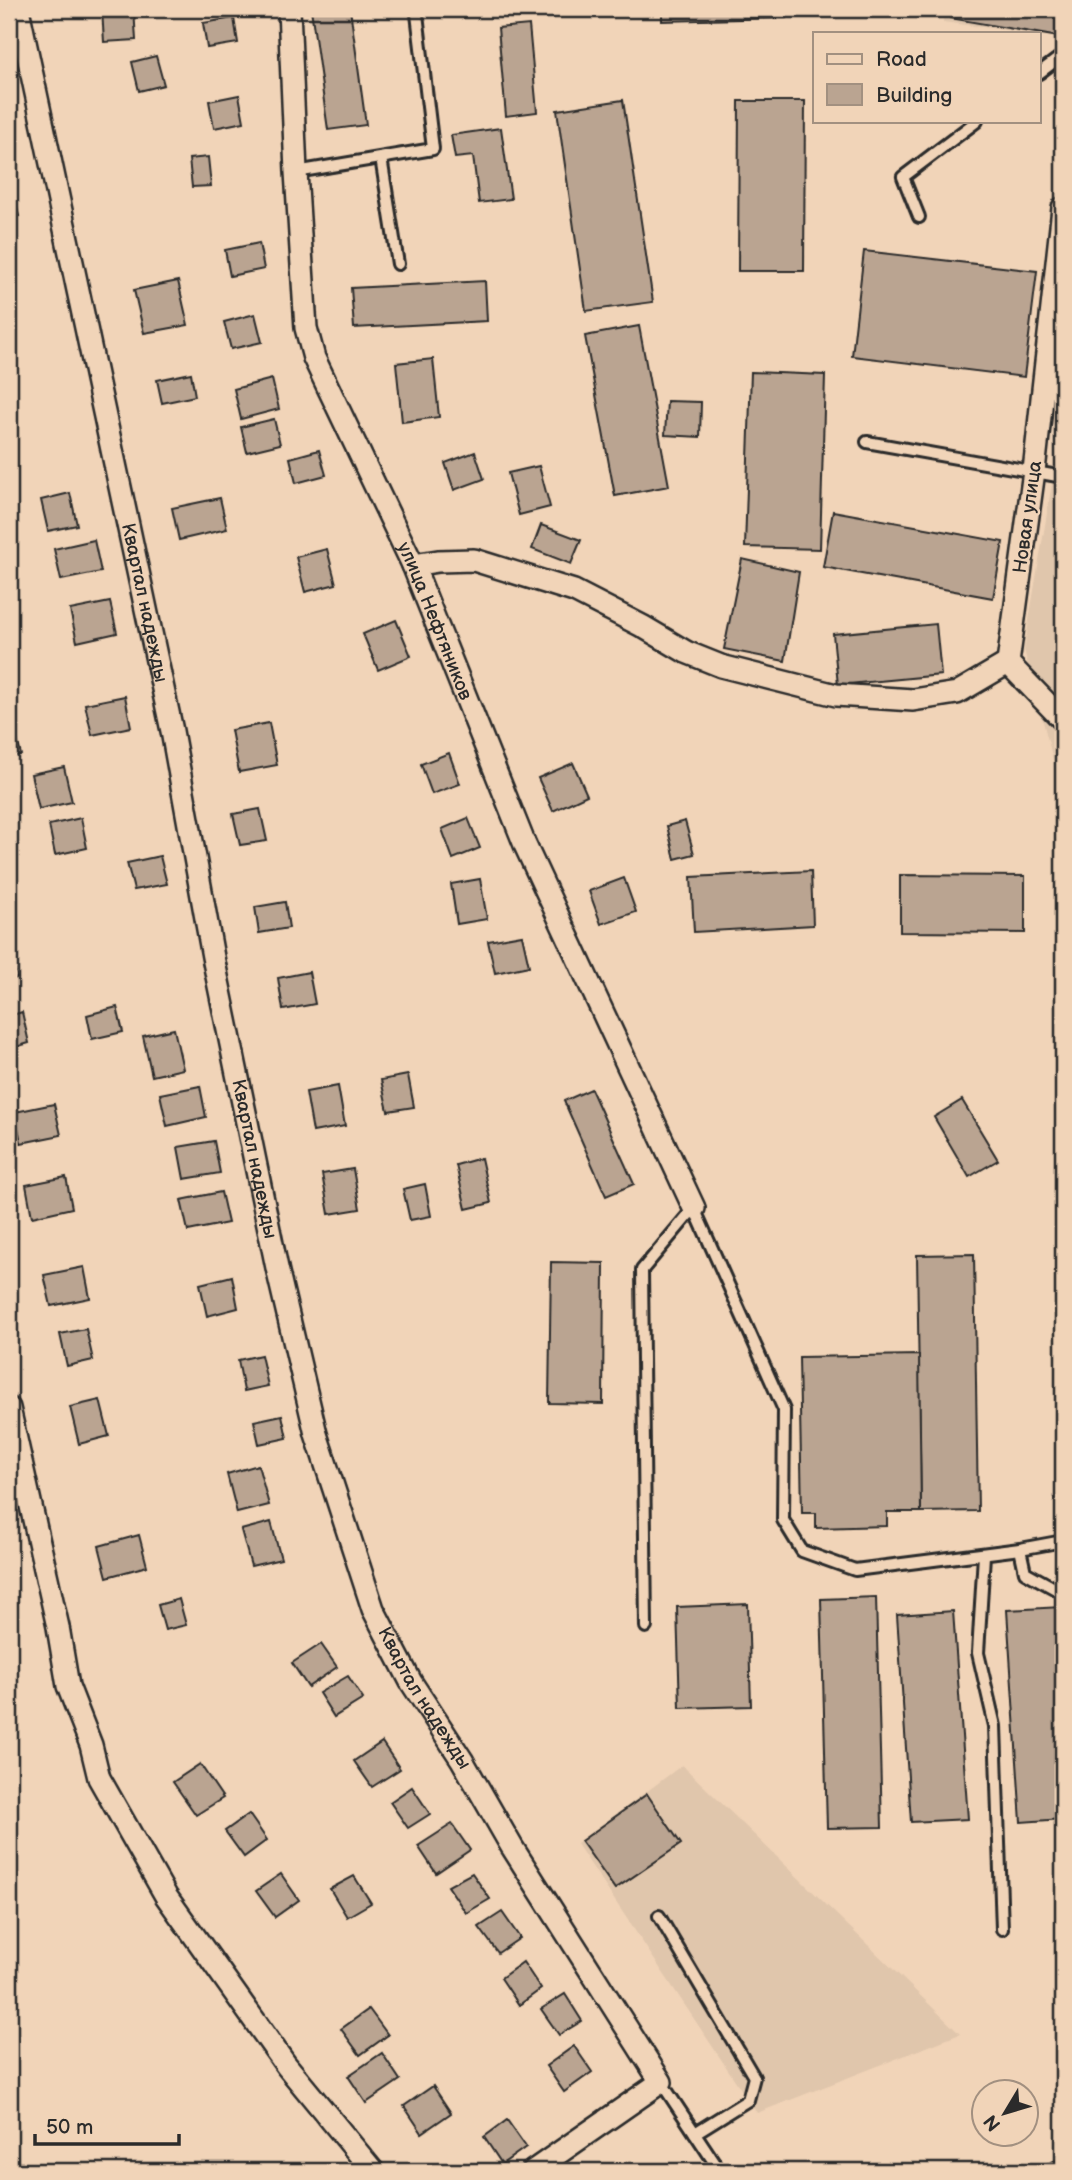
<svg xmlns="http://www.w3.org/2000/svg" width="1072" height="2180" viewBox="0 0 1072 2180" font-family="'Balsamiq Sans',sans-serif">
  <style>
    .built { fill: #e0c6ac }
    .building { fill: #baa491; stroke: #2b2b2b; stroke-width: 2 }
    .lines { fill: none; stroke-linecap: round; stroke-linejoin: round }
    .service-casing { stroke: #2b2b2b; stroke-width: 16 }
    .minor-casing { stroke: #2b2b2b; stroke-width: 26 }
    .service { stroke: #f1d4b8; stroke-width: 10 }
    .minor { stroke: #f1d4b8; stroke-width: 21 }
    .labels { text-anchor: middle; dominant-baseline: central; stroke-width: 5; stroke-linejoin: round; paint-order: stroke }
    .street-label { font-size: 19px; fill: #2b2b2b; stroke: #f1d4b8 }
  </style>
  <rect width="100%" height="100%" fill="#f1d4b8"/>
  <filter id="ink" filterUnits="userSpaceOnUse"><feTurbulence type="fractalNoise" baseFrequency=".0143" numOctaves="2"/><feDisplacementMap in="SourceGraphic" scale="14" xChannelSelector="R" yChannelSelector="G"/><feConvolveMatrix kernelMatrix="1 2 1 2 8 2 1 2 1" color-interpolation-filters="sRGB"/></filter>
  <g filter="url(#ink)">
    <g class="built">
      <path d="M944,9H1062L1059,37L943,22Z"/>
      <path d="M1063,418V797L1024,650Z"/>
      <path d="M682,1765L960,2034L757,2113L577,1844Z"/>
    </g>
    <g class="building">
      <path d="M102,9H134L136,40L104,42Z"/>
      <path d="M311,9H353H350L366,125L328,130Z"/>
      <path d="M582,9H640L641,12L582,15Z"/>
      <path d="M662,9H786V18L662,21Z"/>
      <path d="M950,9H1062L1059,37L950,18Z"/>
      <path d="M234,18L238,43L207,48L203,23Z"/>
      <path d="M529,25L537,112L506,116L498,28Z"/>
      <path d="M156,56L164,85L139,91L132,62Z"/>
      <path d="M239,95L244,122L214,128L209,101Z"/>
      <path d="M623,100L653,302L586,311L557,110Z"/>
      <path d="M739,101H805L804,271H738Z"/>
      <path d="M501,128L511,199L479,203L473,156L455,158L451,135Z"/>
      <path d="M208,157L211,186L192,187L189,159Z"/>
      <path d="M14,196L19,216L9,219V197Z"/>
      <path d="M259,243L264,269L230,276L225,250Z"/>
      <path d="M864,251L1037,271L1024,377L852,356Z"/>
      <path d="M178,281L188,325L144,333L134,290Z"/>
      <path d="M485,281L487,321L354,328L351,288Z"/>
      <path d="M255,314L262,342L231,349L224,322Z"/>
      <path d="M639,326L669,486L615,496L585,336Z"/>
      <path d="M433,359L439,417L402,422L396,363Z"/>
      <path d="M751,372L825,375L820,549L745,547Z"/>
      <path d="M191,373L195,396L162,403L157,380Z"/>
      <path d="M272,379L279,409L241,419L234,389Z"/>
      <path d="M667,401L701,402L700,437L665,435Z"/>
      <path d="M274,419L280,444L247,452L241,427Z"/>
      <path d="M319,450L326,475L296,483L290,458Z"/>
      <path d="M475,452L484,479L454,490L445,463Z"/>
      <path d="M539,466L550,507L519,515L508,473Z"/>
      <path d="M70,493L77,525L48,531L41,500Z"/>
      <path d="M220,498L227,529L179,540L172,508Z"/>
      <path d="M833,511L1003,542L993,598L823,567Z"/>
      <path d="M541,525L581,540L571,564L532,549Z"/>
      <path d="M94,540L101,572L61,580L54,549Z"/>
      <path d="M327,549L336,584L305,592L296,557Z"/>
      <path d="M742,559L799,572L785,661L724,649Z"/>
      <path d="M110,602L117,633L77,642L70,610Z"/>
      <path d="M396,620L411,656L378,670L363,634Z"/>
      <path d="M936,624L941,675L838,685L833,634Z"/>
      <path d="M125,696L131,727L92,735L85,704Z"/>
      <path d="M269,723L277,765L239,772L231,730Z"/>
      <path d="M15,731L21,755L9,757V733Z"/>
      <path d="M449,753L460,784L432,794L421,764Z"/>
      <path d="M573,763L587,795L553,811L538,778Z"/>
      <path d="M64,767L72,802L39,809L31,774Z"/>
      <path d="M260,809L267,841L240,845L233,814Z"/>
      <path d="M81,818L87,848L55,855L49,825Z"/>
      <path d="M468,818L480,848L453,859L442,829Z"/>
      <path d="M685,821L694,854L675,859L667,826Z"/>
      <path d="M160,856L167,884L134,890L127,863Z"/>
      <path d="M811,871L813,925L694,932L691,877Z"/>
      <path d="M900,875L1025,876V933L900,932Z"/>
      <path d="M624,878L636,912L601,924L589,891Z"/>
      <path d="M480,879L487,919L457,924L451,884Z"/>
      <path d="M285,902L289,928L259,933L255,907Z"/>
      <path d="M522,935L529,966L495,973L488,941Z"/>
      <path d="M11,947L17,978L9,980V948Z"/>
      <path d="M309,972L315,1004L283,1010L278,978Z"/>
      <path d="M117,1007L123,1032L92,1039L87,1015Z"/>
      <path d="M22,1012L29,1043L9,1049V1016Z"/>
      <path d="M174,1029L183,1069L152,1076L143,1036Z"/>
      <path d="M408,1075L414,1107L388,1111L381,1080Z"/>
      <path d="M200,1086L206,1117L167,1126L160,1094Z"/>
      <path d="M338,1086L345,1126L313,1132L306,1092Z"/>
      <path d="M591,1089L634,1184L606,1196L564,1101Z"/>
      <path d="M962,1100L998,1160L969,1177L934,1117Z"/>
      <path d="M54,1104L61,1135L21,1143L15,1112Z"/>
      <path d="M214,1141L220,1173L184,1179L178,1147Z"/>
      <path d="M481,1158L491,1203L466,1209L456,1165Z"/>
      <path d="M353,1169L360,1209L329,1214L322,1174Z"/>
      <path d="M66,1177L72,1208L32,1217L26,1185Z"/>
      <path d="M425,1184L431,1216L410,1220L403,1189Z"/>
      <path d="M221,1192L228,1223L188,1231L181,1200Z"/>
      <path d="M974,1254L978,1511L921,1512L917,1255Z"/>
      <path d="M551,1262L604,1263L603,1404L549,1403Z"/>
      <path d="M84,1267L90,1298L51,1306L44,1275Z"/>
      <path d="M232,1276L238,1308L207,1316L200,1284Z"/>
      <path d="M86,1329L93,1360L67,1366L60,1334Z"/>
      <path d="M261,1355L268,1386L244,1391L238,1360Z"/>
      <path d="M919,1355L921,1512H887V1526L816,1528V1513H802L799,1357Z"/>
      <path d="M100,1400L109,1436L79,1444L70,1407Z"/>
      <path d="M282,1415L287,1438L259,1444L254,1421Z"/>
      <path d="M258,1465L269,1505L237,1513L227,1474Z"/>
      <path d="M271,1522L281,1559L251,1566L241,1530Z"/>
      <path d="M139,1535L147,1566L107,1577L99,1546Z"/>
      <path d="M876,1597L882,1827L827,1828L821,1599Z"/>
      <path d="M179,1599L186,1625L165,1630L158,1605Z"/>
      <path d="M748,1604L751,1706L680,1708L677,1607Z"/>
      <path d="M1061,1607L1063,1643V1819L1021,1822L1007,1610Z"/>
      <path d="M953,1611L968,1819L911,1822L897,1615Z"/>
      <path d="M321,1644L337,1667L308,1687L292,1663Z"/>
      <path d="M348,1676L363,1699L334,1717L319,1693Z"/>
      <path d="M382,1742L400,1769L372,1787L354,1761Z"/>
      <path d="M200,1764L223,1798L196,1815L173,1782Z"/>
      <path d="M412,1787L430,1814L408,1828L390,1802Z"/>
      <path d="M647,1794L681,1844L615,1889L581,1841Z"/>
      <path d="M249,1814L267,1840L244,1857L225,1831Z"/>
      <path d="M452,1824L470,1850L436,1873L418,1846Z"/>
      <path d="M472,1873L490,1899L466,1913L448,1886Z"/>
      <path d="M281,1874L299,1900L275,1917L256,1891Z"/>
      <path d="M354,1876L371,1903L347,1917L330,1889Z"/>
      <path d="M502,1912L520,1938L498,1953L479,1927Z"/>
      <path d="M523,1962L541,1989L519,2005L501,1978Z"/>
      <path d="M565,1994L582,2021L559,2035L541,2009Z"/>
      <path d="M369,2009L388,2035L360,2055L341,2029Z"/>
      <path d="M574,2046L592,2072L564,2092L546,2066Z"/>
      <path d="M382,2053L400,2080L366,2103L348,2076Z"/>
      <path d="M433,2086L451,2113L422,2133L404,2106Z"/>
      <path d="M507,2120L526,2147L502,2164L484,2137Z"/>
    </g>
    <g class="lines">
      <defs>
        <g id="service">
          <path d="M1039,73L1063,55"/>
          <path d="M381,158L398,264"/>
          <path d="M296,172L433,149L417,14"/>
          <path d="M919,217L903,177L977,121"/>
          <path d="M867,442L1063,477"/>
          <path d="M1020,1549L1063,1541"/>
          <path d="M984,1555L978,1653L995,1726L1002,1929"/>
          <path d="M646,1627L642,1270L694,1208L784,1410L783,1520L802,1551L855,1570L1020,1549L1025,1572L1063,1593"/>
          <path d="M659,1916L754,2077L748,2100L695,2133"/>
          <path d="M661,2082L720,2171"/>
          <path d="M1048,2171L1063,2165"/>
        </g>
        <g id="minor">
          <path id="s1" d="M18,9L172,731L213,957L277,1268L316,1434L373,1609L411,1682L462,1760L512,1847L661,2082L533,2171"/>
          <path id="s2" d="M289,9L296,172L306,328L314,358L413,565L525,845L694,1208"/>
          <path d="M1063,208L1034,471L1008,663L1063,720"/>
          <path d="M413,565L438,561L474,560L574,591L642,626L686,652L721,666L836,695L913,700L957,693L1008,663"/>
          <path d="M9,1408L58,1627L68,1686L91,1745L99,1778L166,1896L286,2065L373,2171"/>
        </g>
      </defs>
      <use href="#service" class="service-casing"/>
      <use href="#minor" class="minor-casing"/>
      <use href="#service" class="service"/>
      <use href="#minor" class="minor"/>
    </g>
  </g>
  <g class="labels">
    <g class="street-label">
      <text transform="translate(1028 517) rotate(-82)">Новая улица</text>
      <text stroke="none"><textPath href="#s1" startOffset="607">Квартал надежды</textPath></text>
      <text stroke="none"><textPath href="#s2" startOffset="640">улица Нефтяников</textPath></text>
      <text stroke="none"><textPath href="#s1" startOffset="1174">Квартал надежды</textPath></text>
      <text stroke="none"><textPath href="#s1" startOffset="1743">Квартал надежды</textPath></text>
    </g>
  </g>
  <rect width="1072" height="2180" fill="none" stroke="#f1d4b8" stroke-width="35"/>
  <rect x="18" y="18" width="1037" height="2145" fill="none" stroke="#2b2b2b" stroke-width="2.5" filter="url(#ink)"/>
  <rect x="813" y="32" width="228" height="91" fill="#f1d4b8" stroke="#a29080" stroke-width="2"/>
  <rect x="827" y="54" width="35" height="10" fill="#f1d4b8" stroke="#a29080" stroke-width="2"/>
  <text x="876" y="66" font-size="21" fill="#2b2b2b">Road</text>
  <rect x="827" y="84" width="35" height="21" fill="#baa491" stroke="#a29080" stroke-width="2"/>
  <text x="876" y="102" font-size="21" fill="#2b2b2b">Building</text>
  <g transform="translate(1005 2113) rotate(232)"><circle r="33" fill="#f1d4b8" stroke="#a29080" stroke-width="2"/>
  <path d="M0-5L12 26L0 18L-12 26Z" fill="#2b2b2b"/>
  <text y="-10" font-size="19" font-weight="bold" text-anchor="middle" fill="#2b2b2b">N</text>
  </g>
  <path d="M35 2134v10h144v-10" fill="none" stroke="#2b2b2b" stroke-width="3.5"/>
  <text x="46" y="2134" font-size="21" fill="#2b2b2b" stroke="#f1d4b8" stroke-width="5" paint-order="stroke">50 m</text>
</svg>
